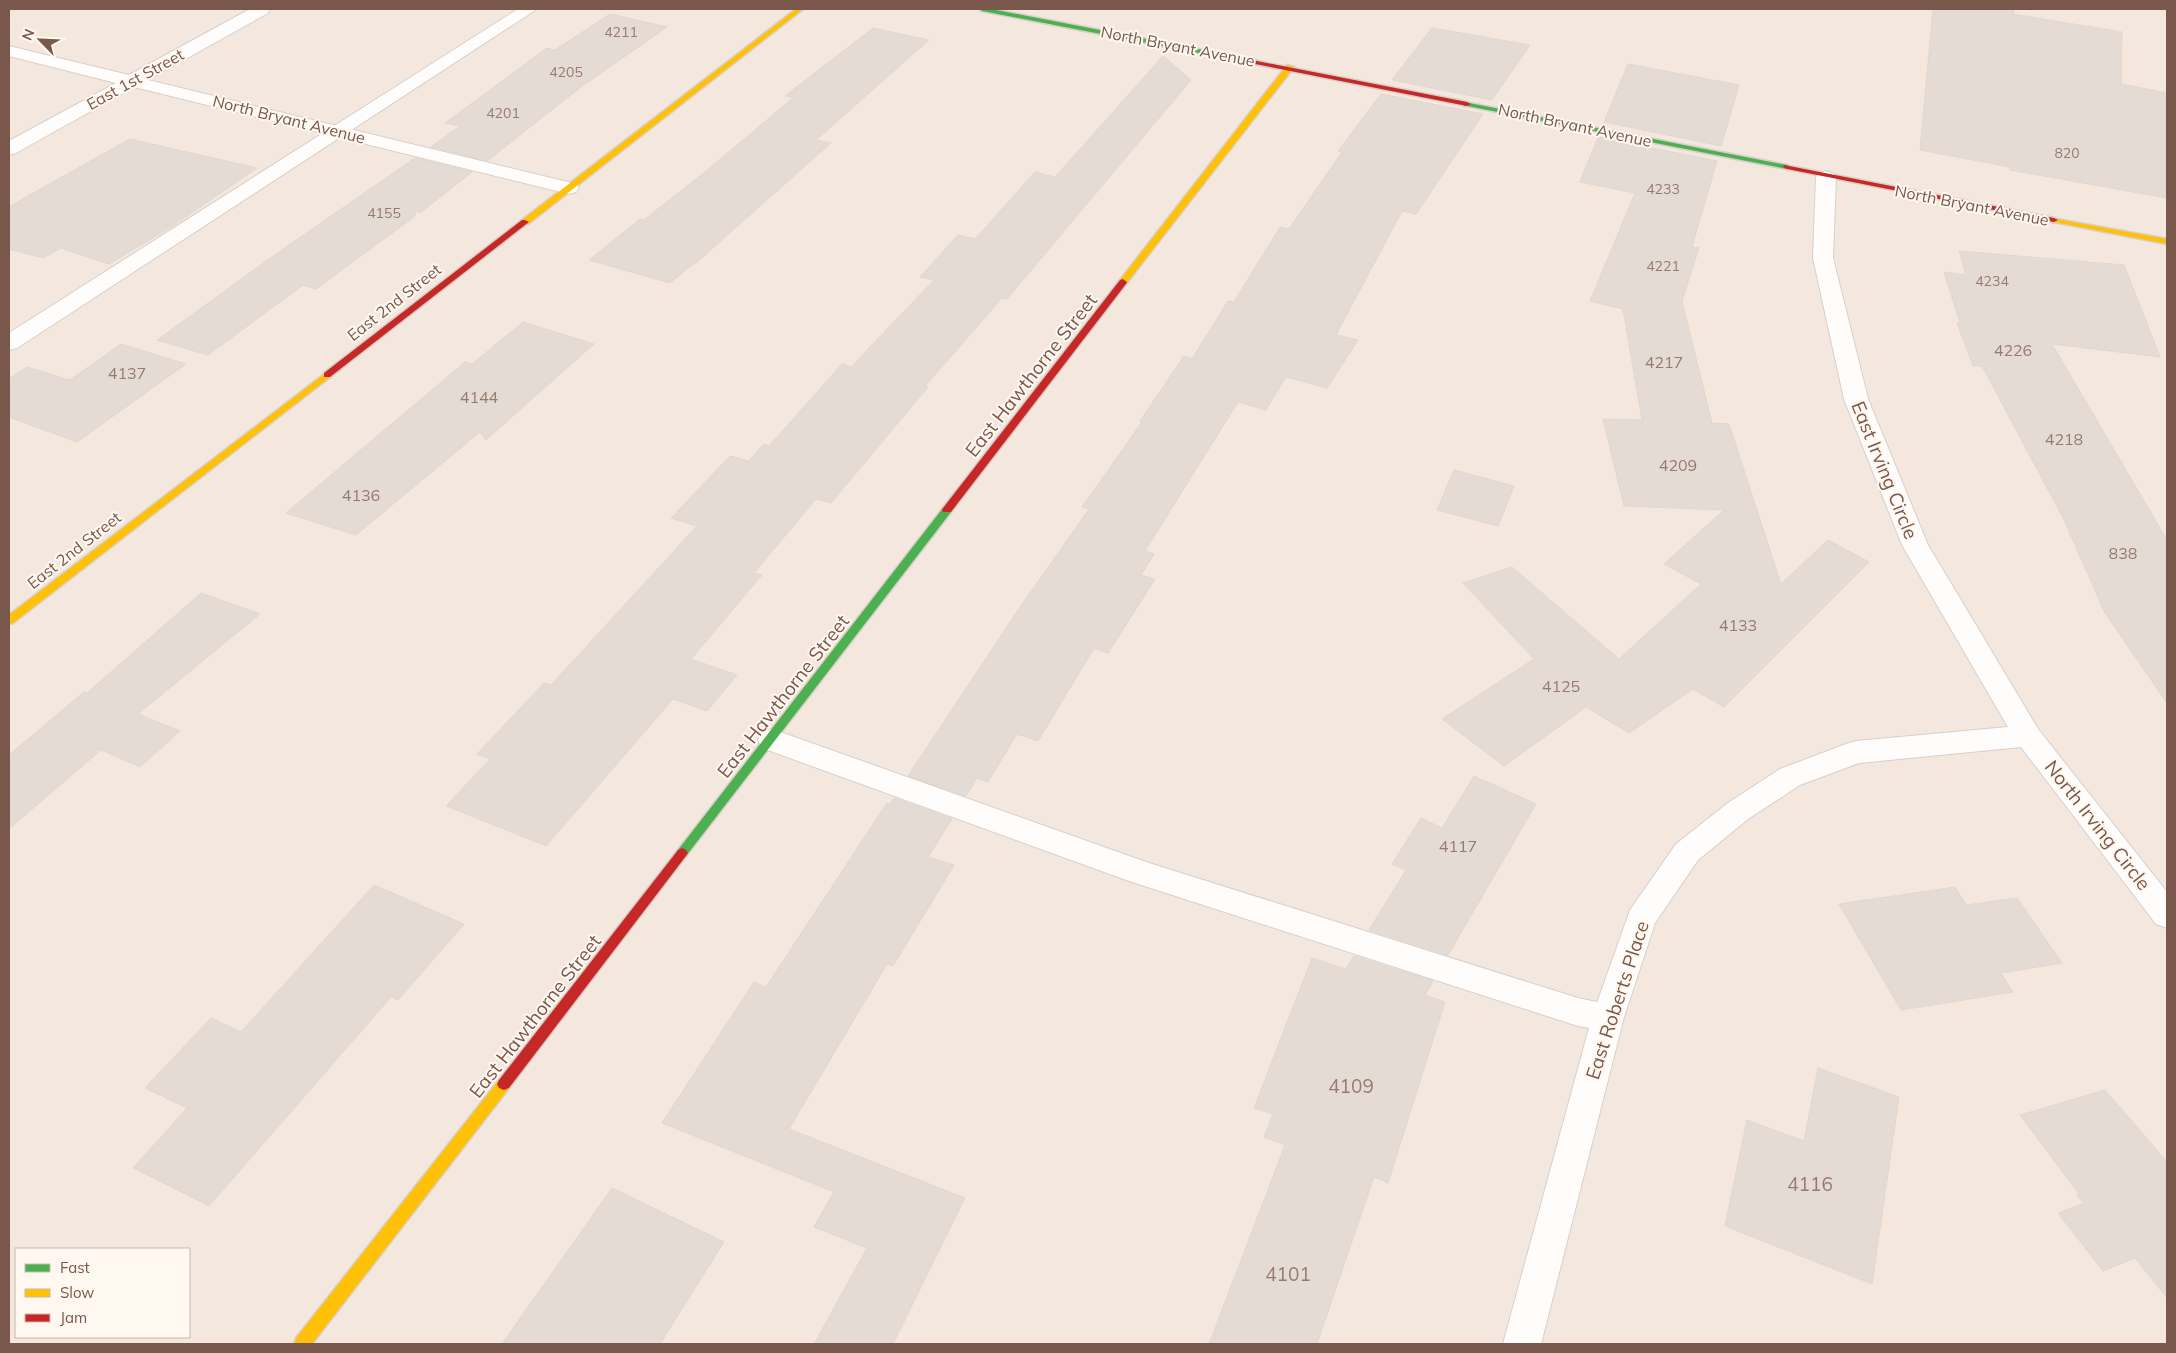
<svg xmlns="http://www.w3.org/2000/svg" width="2176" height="1353" viewBox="0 0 2176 1353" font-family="Mulish,sans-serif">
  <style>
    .residential { fill: #f4e8de; fill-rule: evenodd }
    .building { fill: #e5dbd5; stroke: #e2d6cf }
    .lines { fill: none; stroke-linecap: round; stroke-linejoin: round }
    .lane-casing { stroke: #d8cfca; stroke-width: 2 }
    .street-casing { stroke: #d8cfca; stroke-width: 2 }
    .fast-casing { stroke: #d8cfc9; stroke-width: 3 }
    .slow-casing { stroke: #d8cfc9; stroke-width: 3 }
    .jam-casing { stroke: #d8cfc9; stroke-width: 3 }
    .lane { fill: #fefdfc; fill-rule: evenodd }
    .street { fill: #fefdfc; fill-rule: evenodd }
    .fast { fill: #4caf50; fill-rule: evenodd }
    .slow { fill: #ffc107; fill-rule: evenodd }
    .jam { fill: #c62828; fill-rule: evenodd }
    .labels { text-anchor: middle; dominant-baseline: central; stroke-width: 4; stroke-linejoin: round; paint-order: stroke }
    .far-number-label { font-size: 14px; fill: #967a70 }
    .far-street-label { font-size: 16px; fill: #79574b; stroke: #fff8f0 }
    .number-label { font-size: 16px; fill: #967a70 }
    .street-label { font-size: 19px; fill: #79574b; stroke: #fff8f0 }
    .near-number-label { font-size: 19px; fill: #967a70 }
  </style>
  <rect width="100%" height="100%" fill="#f8f3ee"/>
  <path class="residential" d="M9,9H2167V1344H9ZM16,1249H189V1337H16Z"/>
  <g class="building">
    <path d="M1933,9H2014L2013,14L2122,32L2121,84L2167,93V198L2010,170V167L1920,150Z"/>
    <path d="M610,14L667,27L581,87L487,161L431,147L460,126L445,123L547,48L555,50Z"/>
    <path d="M873,28L929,40L816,140L831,143L695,264H693L670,283L589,260L640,219L644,220L706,171L793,98L785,96Z"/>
    <path d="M1432,28L1530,45L1492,100L1392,80Z"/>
    <path d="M1163,56L1191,80L1007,299L1002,298L925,386L928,387L831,503L816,499L754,573L762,575L691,659L737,675L707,711L673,699L546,846L446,806L490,759L477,754L544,683L551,685L697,526L671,518L730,456L749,461L764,444L769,446L842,364L851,367L934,280L920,277L958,235L975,239L1035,172L1055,177Z"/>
    <path d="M1628,64L1739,85L1721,146L1604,122Z"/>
    <path d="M1381,94L1483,114L1416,214L1402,211L1336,335L1358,340L1327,388L1286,377L1266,410L1238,402L1145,551L1154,554L1141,575L1155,579L1108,653L1094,648L1038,741L1017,734L988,782L977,778L966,796L908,776L1018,610L1089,509L1082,507L1142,422L1140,421L1184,356L1192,359L1228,301L1234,302L1280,227L1289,229L1342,152L1338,151Z"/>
    <path d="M1598,137L1717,161L1692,247L1699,248L1682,301L1712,423L1729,424L1781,584L1828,540L1869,562L1724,707L1693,689L1629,733L1586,707L1504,766L1442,719L1534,659L1463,583L1512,567L1619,659L1701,584L1664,564L1724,510L1624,506L1603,419L1642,420L1623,309L1590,301L1635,193L1580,182Z"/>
    <path d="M130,139L257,168L174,225L109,264L61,248L43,258L9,249L10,206Z"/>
    <path d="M415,158L472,172L420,213L416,211L414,217L316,289L303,285L208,355L157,340L276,254Z"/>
    <path d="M1959,251L2124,265L2160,357L2052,344L2167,540V703L2105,613L2063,518L1982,366H1973L1957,323H1960L1944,272L1966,275Z"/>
    <path d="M523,322L594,344L486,440L480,432L356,535L286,513L465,362L472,364Z"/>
    <path d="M121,344L186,364L77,442L9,417V379L27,367L70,380Z"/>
    <path d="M1454,470L1514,486L1498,526L1437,510Z"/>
    <path d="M201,593L260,614L138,714L180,731L140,767L101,750L9,829V755L84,692L87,693Z"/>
    <path d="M1474,776L1536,804L1448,955L1369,930L1406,870L1392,864L1421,818L1442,828Z"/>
    <path d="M894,798L952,819L928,857L954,865L893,966L887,964L789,1129L965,1198L893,1344H814L867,1248L814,1227L834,1192L662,1123L754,982L766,987L887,803L890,804Z"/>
    <path d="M374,885L464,924L398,1000L391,997L209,1206L133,1168L187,1108L145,1088L211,1018L241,1032Z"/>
    <path d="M1955,887L1966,905L2017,898L2062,963L2001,973L2013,992L1901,1010L1839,904Z"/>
    <path d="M1354,956L1433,981L1425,995L1445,1002L1388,1183L1374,1177L1317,1344H1209L1285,1145L1264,1137L1273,1114L1254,1108L1312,958L1346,969Z"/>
    <path d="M1818,1068L1899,1097L1872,1284L1725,1226L1747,1120L1804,1141Z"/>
    <path d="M2105,1090L2167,1162V1298L2135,1258L2103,1271L2058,1213L2084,1203L2077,1195L2079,1194L2020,1115Z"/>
    <path d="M612,1188L724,1242L660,1344H502Z"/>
  </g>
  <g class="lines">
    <defs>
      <g id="lane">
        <path d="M518,9H537L17,348L9,350V333Z"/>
        <path d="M772,729L1146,862L1578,998L1620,1007L1624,1017L1620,1027L1608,1031L1578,1026L1129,881L762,748L758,740L762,732Z"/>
      </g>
      <g id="street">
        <path d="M250,9H270L268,13L148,80L576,184L579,188L576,192L569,194L134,87L16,153L9,155V141L116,83L9,56V46L129,75Z"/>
        <path d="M1826,171L1833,173L1836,177L1833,258L1868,399L1928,545L2038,729L2167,892V928L2156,924L2021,747L1859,763L1800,785L1748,819L1698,860L1655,923L1624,1017L1541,1344H1503L1592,1017L1630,910L1676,844L1728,803L1780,769L1846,744L1856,741L2008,727L1902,545L1844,399L1813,258L1816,177L1819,173Z"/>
      </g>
      <g id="fast">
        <path d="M979,9H991L1255,60L1259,62L1255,64L982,11Z"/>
        <path d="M1464,102L1787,165L1791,167L1787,169L1467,106H1464Z"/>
        <path d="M947,507L952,510L951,512L686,856L682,858L678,856L676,853L678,850L943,508Z"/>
      </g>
      <g id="slow">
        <path d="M796,9H803L528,224H522V220Z"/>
        <path d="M1287,65L1294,67L1126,284H1120V280Z"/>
        <path d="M2051,218L2167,239V244L2054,222H2051Z"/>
        <path d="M327,372L332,375L330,377L13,623L9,624V615Z"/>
        <path d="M504,1078L509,1080L511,1084L509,1088L312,1344H294L296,1338L499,1080Z"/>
      </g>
      <g id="jam">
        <path d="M1252,60L1467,102L1471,104L1467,106L1255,64L1251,62Z"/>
        <path d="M1784,165L2054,218L2058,220L2054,222L1787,169L1783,167Z"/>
        <path d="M522,220H525L529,222L330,377H324V373Z"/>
        <path d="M1123,279L1127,282L1126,284L951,512H943L942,510L943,508L1120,280Z"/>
        <path d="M682,848L686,850L688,853L686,856L509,1088L504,1090L499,1088L497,1084L499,1080L678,850Z"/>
      </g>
    </defs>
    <use href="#lane" class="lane-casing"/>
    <use href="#street" class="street-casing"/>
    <use href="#fast" class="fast-casing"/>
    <use href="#slow" class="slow-casing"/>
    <use href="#jam" class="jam-casing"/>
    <use href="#lane" class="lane"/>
    <use href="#street" class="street"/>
    <use href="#fast" class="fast"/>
    <use href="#slow" class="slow"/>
    <use href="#jam" class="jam"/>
  </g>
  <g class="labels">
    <g class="far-number-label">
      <text x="621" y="32">4211</text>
      <text x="566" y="72">4205</text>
      <text x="503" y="113">4201</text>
      <text x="2067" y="153">820</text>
      <text x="1663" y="189">4233</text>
      <text x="384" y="213">4155</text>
      <text x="1663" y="266">4221</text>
      <text x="1992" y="281">4234</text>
    </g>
    <g class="far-street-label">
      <text transform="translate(1178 46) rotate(11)">North Bryant Avenue</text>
      <text transform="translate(135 79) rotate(-29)">East 1st Street</text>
      <text transform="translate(289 119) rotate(14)">North Bryant Avenue</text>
      <text transform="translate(1575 125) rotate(12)">North Bryant Avenue</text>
      <text transform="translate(1972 205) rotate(11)">North Bryant Avenue</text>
      <text transform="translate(394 302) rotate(-38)">East 2nd Street</text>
      <text transform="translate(74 550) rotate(-38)">East 2nd Street</text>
    </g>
    <g class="number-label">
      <text x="2013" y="350">4226</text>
      <text x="1664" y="362">4217</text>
      <text x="127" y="373">4137</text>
      <text x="479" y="397">4144</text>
      <text x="2064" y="439">4218</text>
      <text x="1678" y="465">4209</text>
      <text x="361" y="495">4136</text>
      <text x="2123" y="553">838</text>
      <text x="1738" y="625">4133</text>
      <text x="1561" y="686">4125</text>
      <text x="1458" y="846">4117</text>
    </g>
    <g class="street-label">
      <text transform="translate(1031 375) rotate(-52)">East Hawthorne Street</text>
      <text transform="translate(1885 470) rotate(68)">East Irving Circle</text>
      <text transform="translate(783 696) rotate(-52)">East Hawthorne Street</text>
      <text transform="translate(2098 825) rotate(52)">North Irving Circle</text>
      <text transform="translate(1617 1000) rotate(-72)">East Roberts Place</text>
      <text transform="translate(535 1016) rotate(-52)">East Hawthorne Street</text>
    </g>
    <g class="near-number-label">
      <text x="1351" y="1086">4109</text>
      <text x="1810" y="1184">4116</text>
      <text x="1288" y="1274">4101</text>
    </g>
  </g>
  <rect width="2176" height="1353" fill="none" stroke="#79574b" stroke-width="20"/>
  <rect x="15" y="1248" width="175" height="90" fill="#fff8f0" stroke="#c9b8ae"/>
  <rect x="25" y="1264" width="25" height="8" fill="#4caf50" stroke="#c9b8ae"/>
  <text x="60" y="1273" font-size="15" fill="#79574b">Fast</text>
  <rect x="25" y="1289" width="25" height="8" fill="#ffc107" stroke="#c9b8ae"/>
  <text x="60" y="1298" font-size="15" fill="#79574b">Slow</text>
  <rect x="25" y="1314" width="25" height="8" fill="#c62828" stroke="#c9b8ae"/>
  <text x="60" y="1323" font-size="15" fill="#79574b">Jam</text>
  <g transform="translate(40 40) rotate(294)" stroke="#fff8f0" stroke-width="4" paint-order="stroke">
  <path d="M0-4L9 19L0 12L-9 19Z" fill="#79574b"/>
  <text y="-8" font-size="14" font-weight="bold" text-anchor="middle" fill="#79574b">N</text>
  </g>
</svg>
